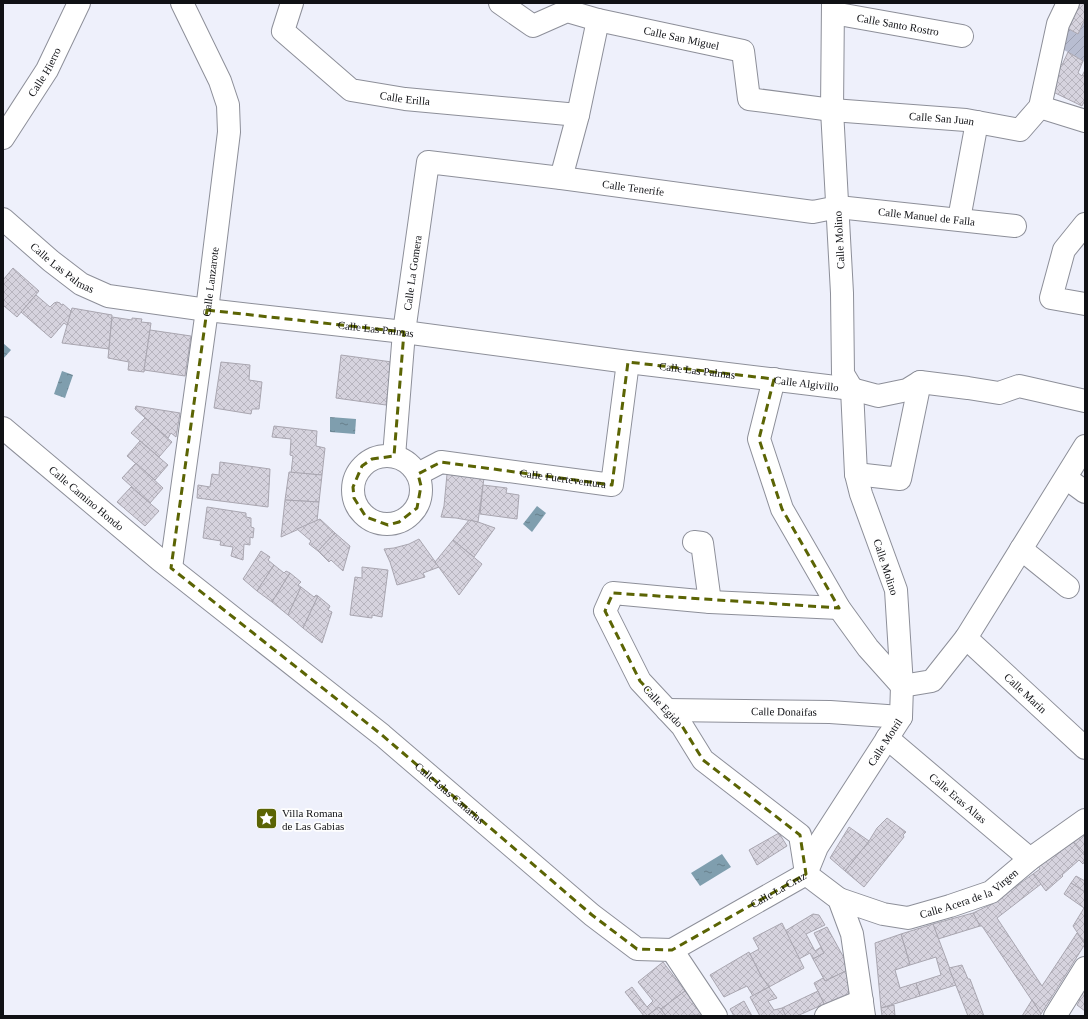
<svg xmlns="http://www.w3.org/2000/svg" width="1088" height="1019" viewBox="0 0 1088 1019" font-family="'Times New Roman',serif">
  <style>
    .garden { fill: url(#garden-furrows) }
    .water { fill: url(#water-ripples) }
    .building { fill: url(#building-cross-hatch); stroke: #a9a6b0 }
    .lines { fill: none; stroke-linecap: round; stroke-linejoin: round }
    .minor-casing { stroke: #8d8f99; stroke-width: 24 }
    .minor { stroke: #fff; stroke-width: 22 }
    .marked { fill: none; stroke: #5b6404; stroke-width: 3; stroke-dasharray: 8 5; stroke-linejoin: round }
    .labels { text-anchor: middle; dominant-baseline: central; stroke-width: 3.5; stroke-linejoin: round; paint-order: stroke }
    .street-label { font-size: 11px; fill: #101115; stroke: #fefefe }
    .poi-label { font-size: 11px; fill: #101115; stroke: #fefefe; text-anchor: start }
  </style>
  <defs>
    <pattern id="garden-furrows" width="10" height="10" patternUnits="userSpaceOnUse"><rect width="10" height="10" fill="#b8bdd1"/><path d="M-1 1l2-2M0 10L10 0M9 11l2-2" fill="none" stroke="#9da1b3"/></pattern>
    <pattern id="water-ripples" width="26" height="14" patternUnits="userSpaceOnUse"><rect width="26" height="14" fill="#7f9eae"/><path d="M2 4q2-2 4 0t4 0M15 11q2-2 4 0t4 0" fill="none" stroke="#677f8c"/></pattern>
    <pattern id="building-cross-hatch" width="8" height="8" patternUnits="userSpaceOnUse"><rect width="8" height="8" fill="#d6d3de"/><path d="M0 0l8 8M0 8l8-8" fill="none" stroke="#b7b4be"/></pattern>
  </defs>
  <rect width="100%" height="100%" fill="#eef0fb"/>
  <path class="garden" d="M1085,19V62L1059,47L1062,25L1078,34Z"/>
  <g class="water">
    <path d="M3,343L11,350L3,359Z"/>
    <path d="M62,371L73,375L65,398L54,394Z"/>
    <path d="M330,417L356,419L355,434L330,432Z"/>
    <path d="M537,506L546,513L532,532L523,524Z"/>
    <path d="M722,854L731,867L700,886L691,873Z"/>
  </g>
  <g class="building">
    <path d="M1074,3H1085V19L1078,34L1062,25Z"/>
    <path d="M1068,52L1083,61L1078,73L1082,76L1085,70V100L1082,106L1049,90L1057,62L1062,65Z"/>
    <path d="M13,268L39,291L17,317L3,305V280Z"/>
    <path d="M36,295L50,307L54,303L57,302L60,303L61,305L63,304L71,311L68,326L64,323L51,338L21,312Z"/>
    <path d="M72,308L112,315L109,349L62,343Z"/>
    <path d="M112,317L132,320V318L142,319L141,322L151,323L144,372L128,370L129,362L108,358Z"/>
    <path d="M150,330L191,336L185,376L144,370Z"/>
    <path d="M341,355L392,362L386,405L336,398Z"/>
    <path d="M221,362L250,365L249,380L262,382L259,409H252L251,414L214,408Z"/>
    <path d="M136,406L180,413L176,437L171,433L168,438L135,409Z"/>
    <path d="M145,418L172,442L159,457L131,433Z"/>
    <path d="M274,426L317,431L316,446L325,448L322,475L291,473L293,456L290,455L291,439L272,437Z"/>
    <path d="M140,441L168,465L155,480L127,456Z"/>
    <path d="M220,462L270,469L268,507L197,498L198,485L210,487L212,474L219,475Z"/>
    <path d="M136,463L163,488L150,503L122,478Z"/>
    <path d="M289,472L322,475L319,502L285,500Z"/>
    <path d="M447,474L484,478L478,522L456,518L441,517L444,506Z"/>
    <path d="M483,485L507,488L506,493L519,495L517,519L480,514Z"/>
    <path d="M131,487L159,511L145,526L117,502Z"/>
    <path d="M285,500L319,502L317,521L281,537Z"/>
    <path d="M207,507L246,513V517L251,518V527L254,528L253,538L250,537V545L244,544L243,560L231,556L233,547L220,545L221,541L203,538Z"/>
    <path d="M320,519L335,533L318,551L309,544L311,541L297,529Z"/>
    <path d="M469,520L478,522L495,528L474,557L453,540Z"/>
    <path d="M335,533L350,546L343,571L331,560L329,562L318,551Z"/>
    <path d="M419,539L439,567L423,573L425,577L397,585L390,562L384,549L394,548L409,544Z"/>
    <path d="M453,540L482,564L459,595L435,562Z"/>
    <path d="M261,551L270,557L268,560L274,565L257,591L243,579Z"/>
    <path d="M274,565L284,573L286,571L290,573L272,602L257,591Z"/>
    <path d="M362,567L388,570L382,617L372,615V618L350,615L355,577L362,578Z"/>
    <path d="M290,573L301,582L298,585L301,587L288,615L272,602Z"/>
    <path d="M301,587L314,597L316,595L318,596L303,628L288,615Z"/>
    <path d="M318,596L330,606L328,610L332,612L322,643L303,628Z"/>
    <path d="M887,818L906,832L903,835L904,837L864,887L845,871L869,841L877,828Z"/>
    <path d="M849,827L869,841L845,871L830,858Z"/>
    <path d="M779,833L787,846L757,865L749,850Z"/>
    <path d="M1085,833V856L1073,842Z"/>
    <path d="M1073,842L1085,856V860L1083,864L1079,860L1062,875L1063,876L1046,891L1033,874L1040,869L1038,866L1061,848L1062,850Z"/>
    <path d="M1033,874L1041,884L997,918L1042,986L1077,933L1085,944L1041,1014L982,926H980L973,913L992,904Z"/>
    <path d="M1076,876L1085,881V892L1071,883Z"/>
    <path d="M1071,883L1085,892V944L1073,926L1084,908L1064,894Z"/>
    <path d="M973,913L980,926L938,939L933,924Z"/>
    <path d="M813,914L819,915L825,925L806,934L815,951L821,947L824,953L813,959L810,953L799,959L785,931Z"/>
    <path d="M782,923L804,968L769,987L761,976L750,954L759,949L753,938Z"/>
    <path d="M933,924L956,985L920,996L916,983L941,975L936,957L910,965L901,934Z"/>
    <path d="M827,927L850,969L825,981L813,959L824,953L814,933Z"/>
    <path d="M901,934L910,965L895,970L900,988L916,983L920,996L881,1008L875,943Z"/>
    <path d="M749,952L761,976L769,987L753,996L747,986L724,997L710,975Z"/>
    <path d="M663,962L685,991L661,1009L659,1007L647,1016H644L625,992L632,987L647,1007L653,1001L638,982Z"/>
    <path d="M962,965L968,979H970L984,1016H968L949,968Z"/>
    <path d="M850,969V993L824,1004L814,983L823,978L825,981Z"/>
    <path d="M769,987L777,998L768,1001L774,1010L782,1008L786,1016H760L750,997Z"/>
    <path d="M1085,988V1011L1077,1005L1080,1000L1078,999Z"/>
    <path d="M685,991L704,1015L666,1016L661,1009Z"/>
    <path d="M818,991L824,1004L797,1016H786L782,1008Z"/>
    <path d="M1032,1000L1041,1014L1040,1016H1022Z"/>
    <path d="M744,1001L752,1016H734L730,1009Z"/>
    <path d="M894,1005L895,1016H882L881,1008Z"/>
    <path d="M659,1007L666,1016H647Z"/>
  </g>
  <g class="lines">
    <defs>
      <g id="minor">
        <path id="s1" d="M292,3L283,31L351,90L405,99L578,115L598,20"/>
        <path id="s2" d="M500,3L533,26L567,11L598,20L743,51L749,99L832,110L966,120L1020,130L1040,107L1058,24L1068,3"/>
        <path id="s3" d="M833,13L962,36"/>
        <path d="M1040,107L1085,121"/>
        <path id="s4" d="M3,138L47,70L79,3"/>
        <path d="M561,178L578,115"/>
        <path id="s5" d="M3,219L51,261L81,284L108,296L207,310L404,332L628,362L852,389L878,396L907,390L920,382L968,388L999,393L1019,386L1085,401"/>
        <path d="M959,219L977,122"/>
        <path d="M1085,224L1064,250L1051,298L1085,304"/>
        <path d="M774,379L759,439L782,509L839,608L868,648L902,686"/>
        <path id="s6" d="M3,428L160,560L382,735L592,915L637,949L672,950"/>
        <circle cx="387" cy="490" r="34"/>
        <path id="s7" d="M394,456L404,332L428,162L561,178L813,212L838,207L1015,226"/>
        <path id="s8" d="M418,474L441,462L612,485L628,362"/>
        <path d="M856,474L900,479L920,382"/>
        <path d="M1066,478L1085,492"/>
        <path d="M694,542L702,543L710,602"/>
        <path d="M1021,549L1068,587"/>
        <path id="s9" d="M171,568L207,310L229,132L228,105L220,81L182,3"/>
        <path id="s10" d="M966,638L1085,748"/>
        <path d="M902,686L932,681L966,638L1085,446"/>
        <path id="s11" d="M667,710L830,712L901,717"/>
        <path id="s12" d="M887,738L1030,859"/>
        <path d="M806,873L800,835L703,760L682,726L640,681L605,611L613,593L710,602L839,608"/>
        <path id="s13" d="M806,874L817,847L901,717L902,686L896,590L861,494L856,474L852,389L843,374L842,293L832,110L833,3"/>
        <path d="M806,874L839,899L852,934L864,1016"/>
        <path id="s14" d="M839,899L883,914L908,918L950,906L991,892L1030,859L1085,820"/>
        <path id="s15" d="M672,950L806,874"/>
        <path d="M672,950L716,1016"/>
        <path d="M826,1016L862,1001"/>
        <path d="M1055,1016L1085,968"/>
      </g>
    </defs>
    <use href="#minor" class="minor-casing"/>
    <use href="#minor" class="minor"/>
  </g>
  <path class="marked" d="M207,310L404,332L394,456L372,459L362,466L353,487L354,498L366,517L388,525L399,522L417,508L421,486L418,474L441,462L612,485L628,362L774,379L759,439L782,509L839,608L613,593L605,611L640,681L682,726L703,760L800,835L806,874L672,950L637,949L592,915L382,735L171,568Z"/>
  <defs>
    <symbol id="sight-square" viewBox="-11 -11 22 22"><rect x="-9" y="-9" width="18" height="18" rx="4" fill="#5b6404" stroke="#fefefe"/><path d="M0-6L1.8-2.2L6-1.7L2.9 1.2L3.7 5.4L0 3.3L-3.7 5.4L-2.9 1.2L-6-1.7L-1.8-2.2Z" fill="#fff"/></symbol>
  </defs>
  <g fill-rule="evenodd">
    <use href="#sight-square" x="254" y="806" width="25" height="25"/>
  </g>
  <g class="labels">
    <g class="street-label">
      <text stroke="none"><textPath href="#s3" startOffset="66">Calle Santo Rostro</textPath></text>
      <text stroke="none"><textPath href="#s2" startOffset="195">Calle San Miguel</textPath></text>
      <text stroke="none"><textPath href="#s4" startOffset="78">Calle Hierro</textPath></text>
      <text stroke="none"><textPath href="#s1" startOffset="174">Calle Erilla</textPath></text>
      <text stroke="none"><textPath href="#s2" startOffset="500">Calle San Juan</textPath></text>
      <text stroke="none"><textPath href="#s7" startOffset="503">Calle Tenerife</textPath></text>
      <text stroke="none"><textPath href="#s7" startOffset="799">Calle Manuel de Falla</textPath></text>
      <text transform="translate(839 240) rotate(-93)">Calle Molino</text>
      <text stroke="none"><textPath href="#s5" startOffset="77">Calle Las Palmas</textPath></text>
      <text stroke="none"><textPath href="#s7" startOffset="184">Calle La Gomera</textPath></text>
      <text stroke="none"><textPath href="#s9" startOffset="289">Calle Lanzarote</textPath></text>
      <text stroke="none"><textPath href="#s5" startOffset="401">Calle Las Palmas</textPath></text>
      <text stroke="none"><textPath href="#s5" startOffset="725">Calle Las Palmas</textPath></text>
      <text stroke="none"><textPath href="#s5" startOffset="835">Calle Algivillo</textPath></text>
      <text stroke="none"><textPath href="#s8" startOffset="149">Calle Fuerteventura</textPath></text>
      <text stroke="none"><textPath href="#s6" startOffset="109">Calle Camino Hondo</textPath></text>
      <text transform="translate(886 567) rotate(72)">Calle Molino</text>
      <text stroke="none"><textPath href="#s10" startOffset="81">Calle Marín</textPath></text>
      <text transform="translate(663 706) rotate(47)">Calle Egido</text>
      <text stroke="none"><textPath href="#s11" startOffset="117">Calle Donaifas</textPath></text>
      <text stroke="none"><textPath href="#s13" startOffset="154">Calle Motril</textPath></text>
      <text stroke="none"><textPath href="#s6" startOffset="577">Calle Islas Canarias</textPath></text>
      <text stroke="none"><textPath href="#s12" startOffset="93">Calle Eras Altas</textPath></text>
      <text stroke="none"><textPath href="#s14" startOffset="138">Calle Acera de la Virgen</textPath></text>
      <text stroke="none"><textPath href="#s15" startOffset="122">Calle La Cruz</textPath></text>
    </g>
    <g class="poi-label">
      <text x="282" y="813">Villa Romana<tspan x="282" dy="13">de Las Gabias</tspan></text>
    </g>
  </g>
  <rect width="1088" height="1019" fill="none" stroke="#101115" stroke-width="8"/>
</svg>
